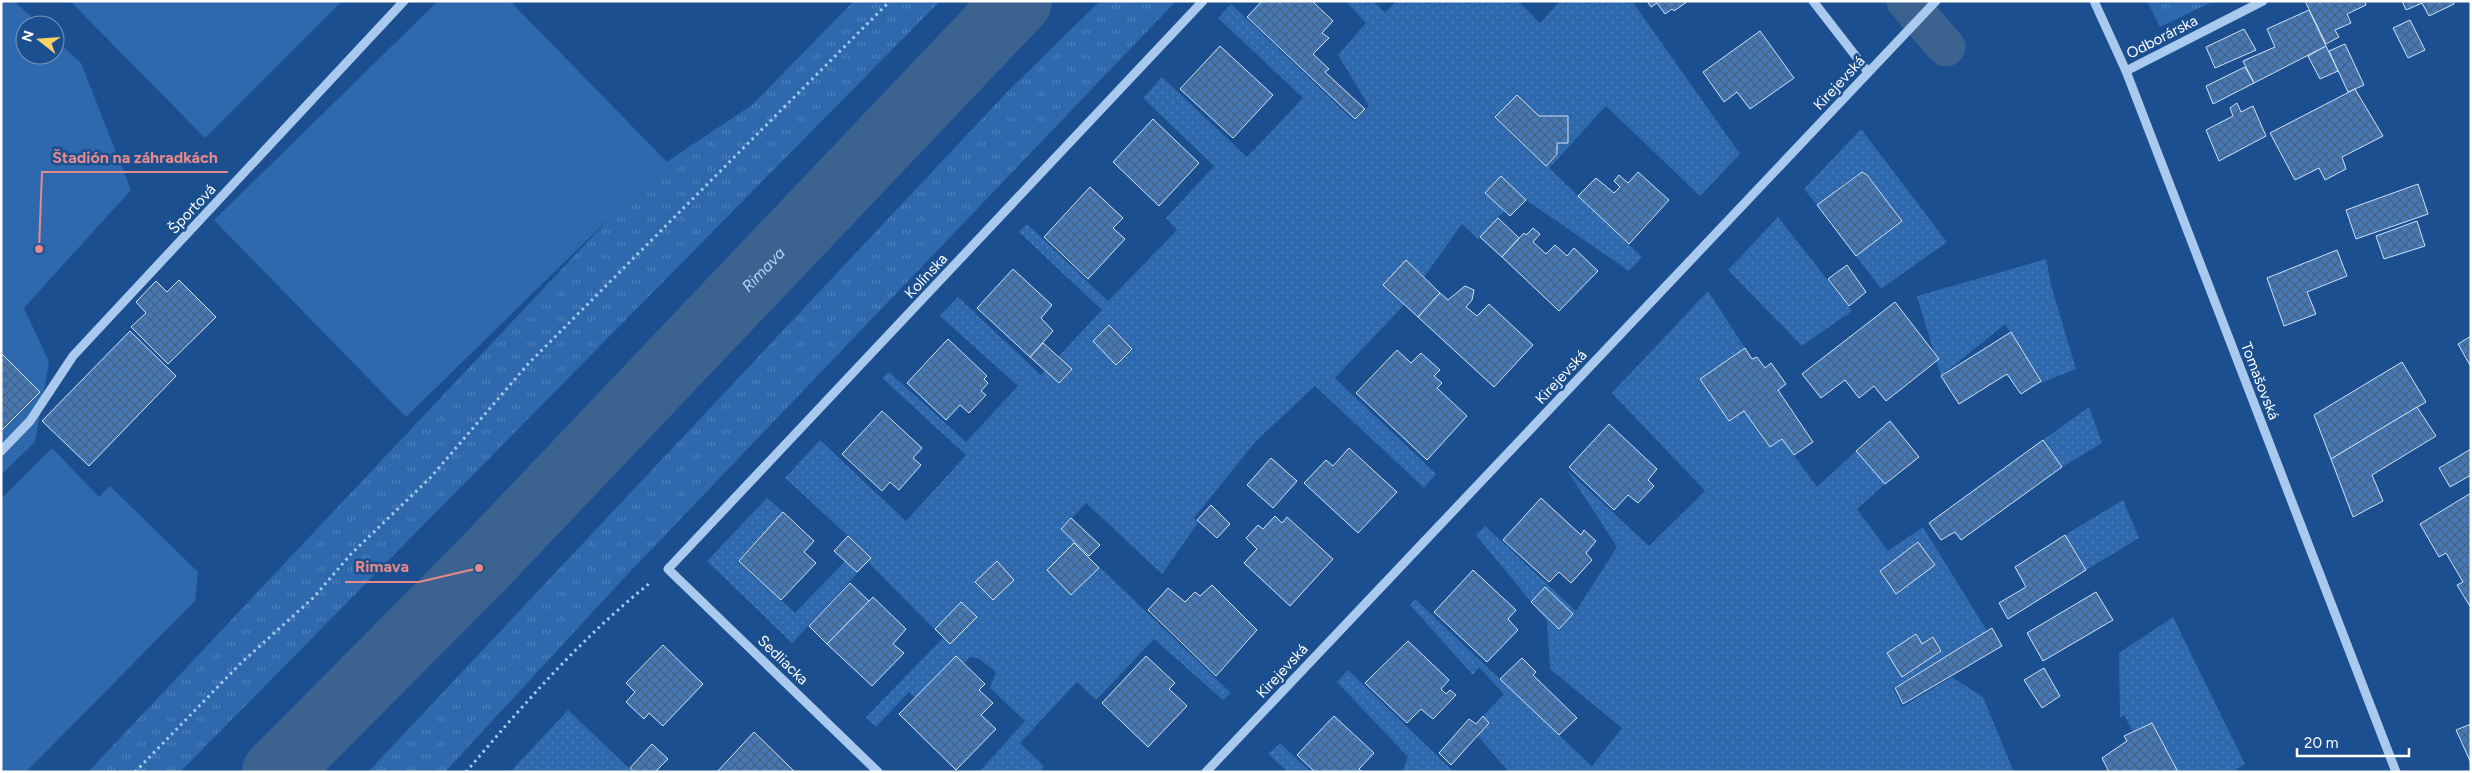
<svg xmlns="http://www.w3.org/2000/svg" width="2472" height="773" viewBox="0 0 2472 773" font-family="Figtree,sans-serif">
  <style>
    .grass { fill: url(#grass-tufts) }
    .park { fill: #2e69ad }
    .garden { fill: url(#garden-dots) }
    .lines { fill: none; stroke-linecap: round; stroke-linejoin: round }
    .canal { stroke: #3c6290; stroke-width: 39 }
    .river { stroke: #3c6290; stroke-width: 68 }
    .building { fill: url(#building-cross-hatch); stroke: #cfe3fa }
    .path { stroke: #a9c9ee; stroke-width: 3; stroke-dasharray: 2.5 4; stroke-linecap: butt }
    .minor { stroke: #a9c9ee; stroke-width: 9 }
    .labels { text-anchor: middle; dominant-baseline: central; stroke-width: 5; stroke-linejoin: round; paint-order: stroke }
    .street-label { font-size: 15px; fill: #fff; stroke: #1b4f8f }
    .water-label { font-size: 16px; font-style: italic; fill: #b5d3f5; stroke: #1b4f8f }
    .leader { fill: none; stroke: #e88989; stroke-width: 2 }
    .callout-dot { fill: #e88989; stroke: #1b4f8f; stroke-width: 2 }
    .callout-label { font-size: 16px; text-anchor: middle; font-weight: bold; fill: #e88989; stroke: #1b4f8f; stroke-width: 5; stroke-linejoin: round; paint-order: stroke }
  </style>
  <defs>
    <pattern id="grass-tufts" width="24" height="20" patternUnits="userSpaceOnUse" patternTransform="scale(1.25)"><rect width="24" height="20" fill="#2e69ad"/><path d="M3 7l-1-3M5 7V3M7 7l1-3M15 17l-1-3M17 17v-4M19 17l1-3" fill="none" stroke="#4d80b9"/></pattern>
    <pattern id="garden-dots" width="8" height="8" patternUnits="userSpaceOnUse" patternTransform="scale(1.25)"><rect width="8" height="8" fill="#2e69ad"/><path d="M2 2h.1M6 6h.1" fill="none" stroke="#4d80b9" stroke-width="1.8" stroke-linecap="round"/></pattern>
    <pattern id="building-cross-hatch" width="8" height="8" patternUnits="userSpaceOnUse" patternTransform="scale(1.25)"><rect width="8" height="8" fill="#4478b7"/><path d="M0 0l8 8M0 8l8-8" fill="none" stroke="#486282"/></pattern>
  </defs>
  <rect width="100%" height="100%" fill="#1b4f8f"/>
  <g class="grass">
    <path d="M854,1H940L180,772H88L656,169L752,105Z"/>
    <path d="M1100,1H1176L625,577L445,772H368L1008,91Z"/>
    <path d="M2147,1H2214L2160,27Z"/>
  </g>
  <g class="park">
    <path d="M1,1H14L40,25H25V55H55V39L81,63L131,190L24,308L49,362L35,442L1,475Z"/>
    <path d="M70,1H342L205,138Z"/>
    <path d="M438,1H510L667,162L406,417L214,220Z"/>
    <path d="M52,448L99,497L110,486L198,572L195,601L26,772H1V499Z"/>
  </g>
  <g class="garden">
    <path d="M1346,1H1373L1385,13L1396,1H1518L1540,23L1560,1H1632L1740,154L1700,196L1606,106L1549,168L1642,257L1629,271L1526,200L1501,176L1485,193L1504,211L1478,239L1462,224L1404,305L1335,378L1436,474L1424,488L1315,386L1256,441L1194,518L1198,523L1162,574L1086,503L1061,530L1231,693L1223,700L1154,639L1096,700L1077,682L1020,743L1044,766L1040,772H979L1025,721L990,688L996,672L978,658L970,657L964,663L956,656L916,698L909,692L876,727L866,717L943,638L868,562L792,643L707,561L767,498L783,512L739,561L795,613L845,561L857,572L871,557L785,478L820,440L906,521L966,455L882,378L889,372L966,442L1018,386L940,316L958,297L1041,375L1102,310L1019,232L1027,224L1108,301L1177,230L1166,218L1214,166L1143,98L1162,77L1247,157L1303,98L1218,18L1231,4L1354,121L1369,106L1338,55L1366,23Z"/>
    <path d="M1861,129L1947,242L1881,289L1856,256L1902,220L1867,175L1857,174L1817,205L1804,189Z"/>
    <path d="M1778,217L1852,311L1802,346L1728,270Z"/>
    <path d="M2046,259L2052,289L2076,369L2031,387L2041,380L2005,324L1941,376L1917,296Z"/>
    <path d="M1708,291L1745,348L1700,379L1729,420L1744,411L1770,447L1782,439L1817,487L1856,451L1885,484L1857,509L1888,551L1923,527L1987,631L1893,688L1902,707L1952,677L1983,697L2014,772H1509L1477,735L1489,723L1483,716L1504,694L1479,667L1473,675L1410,605L1415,599L1592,766L1622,728L1550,669L1547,621L1476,535L1485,526L1576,611L1617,547L1567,470L1649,546L1705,491L1612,393Z"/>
    <path d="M2089,407L2102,443L2062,467L2043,440Z"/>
    <path d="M2123,500L2139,538L2086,570L2065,535Z"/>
    <path d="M2173,617L2245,764L2232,772H2178L2152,723L2133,732L2124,715L2120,718L2119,653Z"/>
    <path d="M1348,670L1454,772H1402L1408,757L1337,682Z"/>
    <path d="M568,710L633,772H510Z"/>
    <path d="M1280,743L1311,772H1288L1268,754Z"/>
  </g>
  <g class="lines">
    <path class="canal" d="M1906,1L1946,47"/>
    <path class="river" id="s1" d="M276,772L479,568L1018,1"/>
  </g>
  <g class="building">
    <path d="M1262,1H1312L1333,21L1322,33L1329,38L1313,54L1329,69L1325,72L1365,109L1355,119L1247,17Z"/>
    <path d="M1647,1H1688L1674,11L1672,9L1665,14L1657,3L1651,7Z"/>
    <path d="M2305,1H2365L2366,5L2347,14L2351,23L2335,30L2339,37L2326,44Z"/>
    <path d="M2402,1H2453L2454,4L2429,16L2422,3L2406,10Z"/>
    <path d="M2309,10L2326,46L2254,83L2243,61L2275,47L2267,29Z"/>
    <path d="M2410,20L2425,50L2408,58L2393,28Z"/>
    <path d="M2244,29L2256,50L2215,68L2206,47Z"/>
    <path d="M1760,31L1794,78L1750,109L1737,92L1724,102L1703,72Z"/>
    <path d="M2345,44L2364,85L2348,92L2329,51Z"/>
    <path d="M1220,46L1273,95L1233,138L1180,89Z"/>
    <path d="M2326,46L2338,71L2320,79L2308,56Z"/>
    <path d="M2245,67L2254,83L2213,104L2206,86Z"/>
    <path d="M2355,89L2383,136L2342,157L2346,169L2325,180L2319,168L2295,180L2270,133Z"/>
    <path d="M1517,95L1539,116H1568V143H1557V154L1546,166L1495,117Z"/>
    <path d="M2237,103L2241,112L2253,106L2266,136L2219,161L2206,130L2233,116L2230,108Z"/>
    <path d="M1153,119L1199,163L1159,206L1113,162Z"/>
    <path d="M1638,172L1669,200L1629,244L1578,196L1596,178L1614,193L1620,187L1614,181L1619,175L1628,183Z"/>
    <path d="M1862,172L1867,175L1902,221L1856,256L1817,205Z"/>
    <path d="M1501,176L1526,200L1510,216L1485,193Z"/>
    <path d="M2418,184L2428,214L2356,239L2346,210Z"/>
    <path d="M1090,187L1123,218L1113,228L1125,239L1088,279L1044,237Z"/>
    <path d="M1498,218L1519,238L1502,257L1480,237Z"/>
    <path d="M2417,221L2425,246L2384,259L2376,236Z"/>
    <path d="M1533,228L1540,234L1533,242L1546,254L1555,245L1567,256L1574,248L1598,271L1559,311L1502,257L1524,233L1526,235Z"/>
    <path d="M2337,250L2347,276L2307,292L2316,314L2284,326L2267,278Z"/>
    <path d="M1406,260L1440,293L1418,317L1383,285Z"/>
    <path d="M1847,265L1866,292L1849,306L1828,279Z"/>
    <path d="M1013,269L1052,305L1041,318L1053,331L1030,357L977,308Z"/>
    <path d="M179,280L216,317L168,364L131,327L146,313L136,302L156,281L167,292Z"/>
    <path d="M1465,286L1474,290L1472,300L1466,307L1477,316L1489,304L1533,345L1494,387L1418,317L1440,293L1448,300Z"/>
    <path d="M1895,302L1939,359L1886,401L1874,386L1859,398L1845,380L1821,398L1802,374Z"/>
    <path d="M1109,325L1132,349L1116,365L1093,341Z"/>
    <path d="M130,331L176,376L89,466L42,421Z"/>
    <path d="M2011,332L2041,381L2021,394L2007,374L1959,404L1941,376Z"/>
    <path d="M2471,336V367L2458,344Z"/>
    <path d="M948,339L987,376L984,379L988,383L981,391L986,395L969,413L960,405L946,420L907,383Z"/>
    <path d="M1043,343L1072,369L1059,383L1030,357Z"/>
    <path d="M1745,348L1752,359L1757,357L1765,368L1771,363L1786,384L1778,390L1813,442L1794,455L1782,439L1770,447L1744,411L1729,421L1700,379Z"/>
    <path d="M1397,350L1411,363L1421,353L1440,370L1434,376L1442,383L1437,388L1467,416L1427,460L1356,393Z"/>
    <path d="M1,353L40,392L1,431Z"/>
    <path d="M2402,362L2426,402L2331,459L2314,415Z"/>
    <path d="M2417,407L2436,436L2372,475L2383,501L2353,517L2331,459Z"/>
    <path d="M882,411L922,448L913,458L921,465L899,490L890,482L882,491L842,454Z"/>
    <path d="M1890,421L1919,457L1885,484L1856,451Z"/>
    <path d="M1609,424L1657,469L1648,480L1654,486L1638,503L1628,495L1614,510L1569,467Z"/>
    <path d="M2043,440L2062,467L1961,540L1955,532L1941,540L1929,523Z"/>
    <path d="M1349,448L1397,492L1358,533L1304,483L1326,460L1333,466Z"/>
    <path d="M2471,449V475L2450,487L2439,468Z"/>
    <path d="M1271,458L1297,481L1273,508L1247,485Z"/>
    <path d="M2471,493V608L2457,585L2463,582L2446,553L2439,557L2420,524Z"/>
    <path d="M1541,498L1581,535L1584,530L1596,541L1586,553L1592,560L1571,583L1559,572L1549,582L1503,540Z"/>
    <path d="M1211,505L1230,524L1217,538L1197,520Z"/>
    <path d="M783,512L814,541L804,552L816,563L781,600L739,561Z"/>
    <path d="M1275,516L1282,523L1287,517L1333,559L1290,606L1244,563L1257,549L1246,538L1258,525L1263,529Z"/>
    <path d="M1071,518L1100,545L1089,556L1061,529Z"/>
    <path d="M2065,535L2086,570L2008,619L1999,603L2026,587L2015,567Z"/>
    <path d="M848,536L871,558L857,572L834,551Z"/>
    <path d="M1918,542L1935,565L1896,594L1880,571Z"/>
    <path d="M1074,543L1099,568L1071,595L1047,570Z"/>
    <path d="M997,561L1014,580L993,600L975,582Z"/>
    <path d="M1473,570L1516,610L1508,619L1518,630L1487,662L1434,612Z"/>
    <path d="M850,583L869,601L827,644L809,626Z"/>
    <path d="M1212,585L1257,630L1216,676L1148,610L1168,588L1185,602L1195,592L1200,596Z"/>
    <path d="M1545,587L1573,614L1559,629L1531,602Z"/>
    <path d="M2096,592L2113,620L2043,661L2027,633Z"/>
    <path d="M873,597L906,629L893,644L904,653L872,686L827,644Z"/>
    <path d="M961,602L977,617L950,644L935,629Z"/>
    <path d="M1992,628L2002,646L1903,704L1895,688Z"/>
    <path d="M1916,634L1922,644L1933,637L1941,651L1902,677L1887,653Z"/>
    <path d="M1408,641L1449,680L1441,689L1446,694L1450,690L1456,695L1433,719L1421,709L1407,723L1365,683Z"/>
    <path d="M663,645L703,684L663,726L649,713L644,719L626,702L635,692L626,683Z"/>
    <path d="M956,656L985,684L979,690L993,703L981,715L996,729L956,770L899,714Z"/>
    <path d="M1146,656L1175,683L1169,689L1187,706L1148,747L1102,703Z"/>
    <path d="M1522,658L1536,672L1533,675L1577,718L1559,735L1500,679Z"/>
    <path d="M2044,668L2060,696L2042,708L2024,680Z"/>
    <path d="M1334,716L1374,753L1359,769L1362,772H1315L1297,755Z"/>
    <path d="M1483,716L1489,723L1451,765L1439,753L1469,719L1476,724Z"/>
    <path d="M2152,723L2178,772H2109L2102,758L2127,741L2124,736Z"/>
    <path d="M2471,724V763L2456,730Z"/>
    <path d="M754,732L795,772H717Z"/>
    <path d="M652,744L668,759L655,772H634L630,768Z"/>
  </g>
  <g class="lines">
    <g class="path">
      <path d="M135,772L240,664L314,597L351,554L431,477L528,364L890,1"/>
      <path d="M466,772C523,705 581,638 650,583"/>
    </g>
    <g class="minor">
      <path d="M1813,1L1868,72"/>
      <path d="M2094,1L2126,71L2396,772"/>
      <path d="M2126,71L2263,1"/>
      <path d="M1,451L30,421L73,356L404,1"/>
      <path d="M878,772L668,569L1203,1"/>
      <path d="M1206,772L1936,1"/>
    </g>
  </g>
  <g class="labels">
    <g class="street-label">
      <text transform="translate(2162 37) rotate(-27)">Odborárska</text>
      <text transform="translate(1839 83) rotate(-47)">Kirejevská</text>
      <text transform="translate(192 209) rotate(-47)">Športová</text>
      <text transform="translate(926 276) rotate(-47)">Kolínska</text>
      <text transform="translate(1561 377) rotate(-47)">Kirejevská</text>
      <text transform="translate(2260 381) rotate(69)">Tomašovská</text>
      <text transform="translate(783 660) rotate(44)">Sedliacka</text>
      <text transform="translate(1282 671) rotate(-47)">Kirejevská</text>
    </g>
    <g class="water-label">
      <text stroke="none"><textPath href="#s1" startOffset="700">Rimava</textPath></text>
    </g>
  </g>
  <path class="leader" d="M39 249L42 172H228M479 568L419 582H345"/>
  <g class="callout-dot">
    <circle cx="39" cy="249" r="5"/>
    <circle cx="479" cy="568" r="5"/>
  </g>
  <g class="callout-label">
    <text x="135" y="163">Štadión na záhradkách</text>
    <text x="382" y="572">Rimava</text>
  </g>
  <rect width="2472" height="773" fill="none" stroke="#ffffff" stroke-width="5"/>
  <g transform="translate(40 40) rotate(287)"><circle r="24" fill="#1b4f8f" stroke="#7695bc"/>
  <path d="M0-4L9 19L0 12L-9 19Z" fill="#ffd166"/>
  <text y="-8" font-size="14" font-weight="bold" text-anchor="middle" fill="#ffffff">N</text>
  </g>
  <path d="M2297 748v8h112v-8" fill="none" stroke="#ffffff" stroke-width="2.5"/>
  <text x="2304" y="748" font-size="15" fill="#ffffff" stroke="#1b4f8f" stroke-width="4" paint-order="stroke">20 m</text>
</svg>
